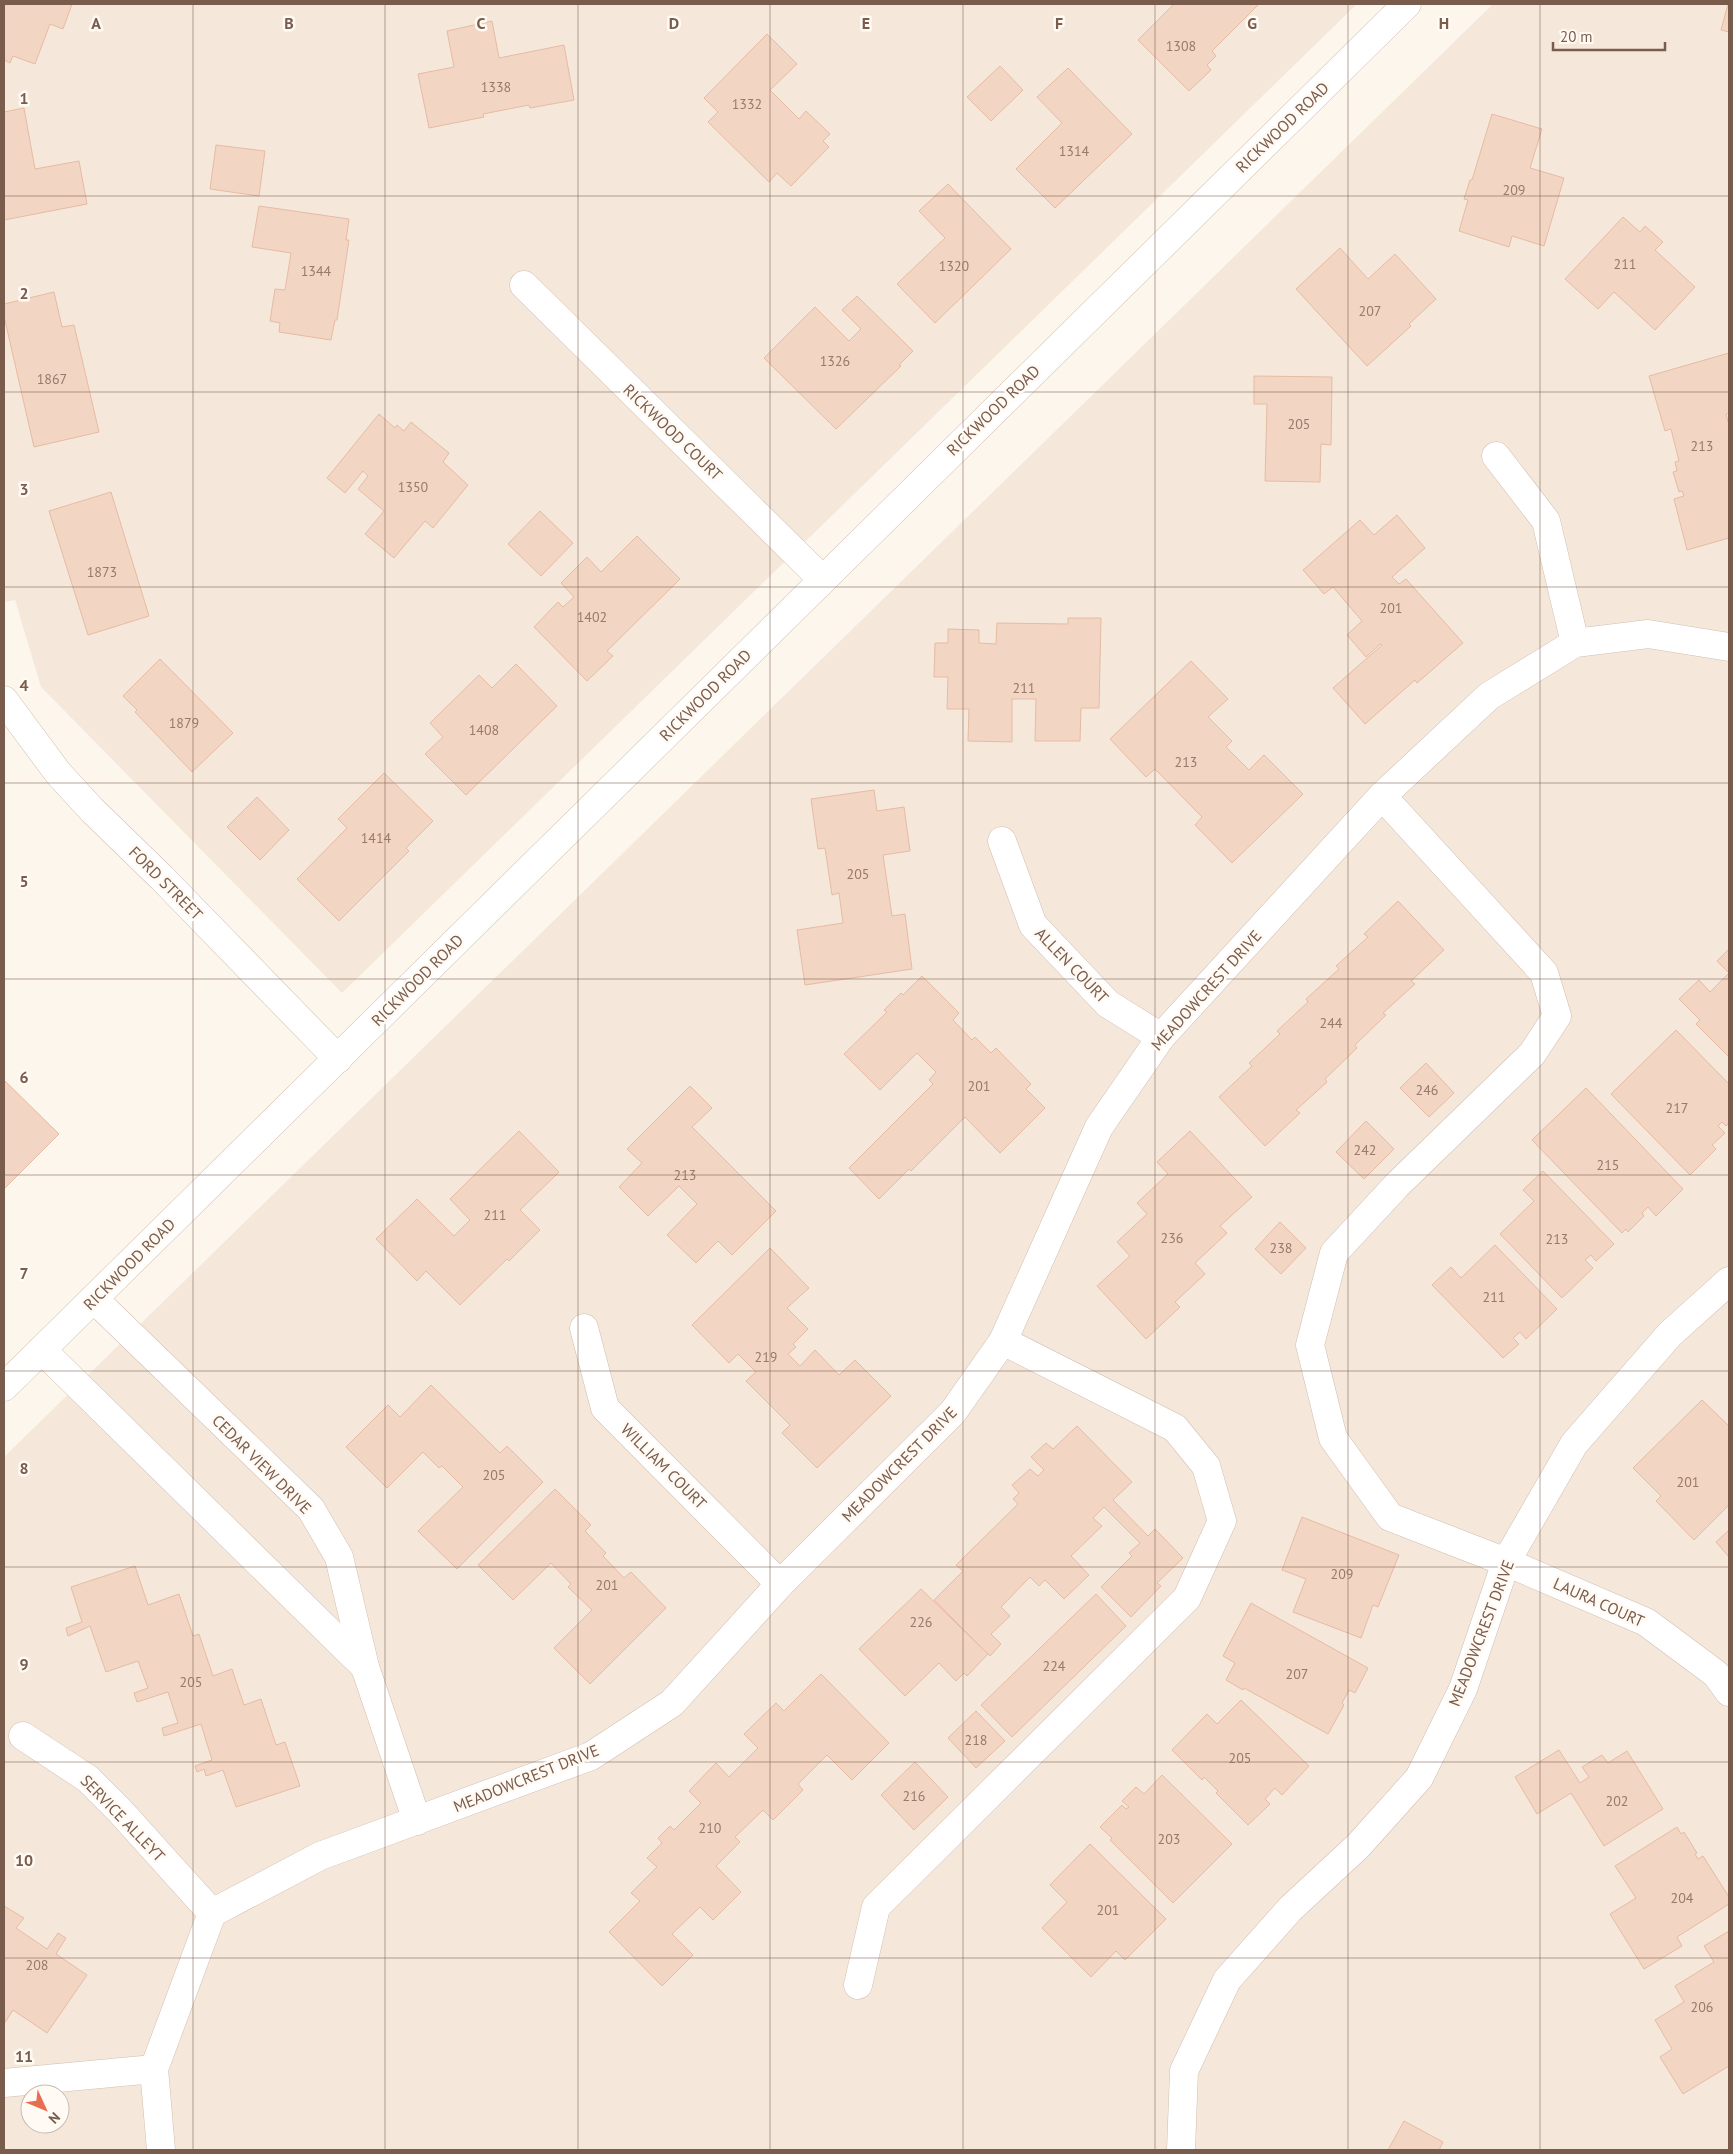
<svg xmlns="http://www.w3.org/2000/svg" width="1733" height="2154" viewBox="0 0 1733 2154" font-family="'PT Sans',sans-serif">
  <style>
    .residential { fill: #f5e8da; fill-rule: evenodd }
    .building { fill: #f3d5c3; stroke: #e6bba3 }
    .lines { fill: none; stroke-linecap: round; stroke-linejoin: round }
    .minor-casing { stroke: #d1beb0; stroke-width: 29 }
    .secondary-casing { stroke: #d6c0b0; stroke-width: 29 }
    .minor { stroke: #fff; stroke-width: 28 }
    .secondary { stroke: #fff; stroke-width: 28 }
    .grid { fill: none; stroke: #7a5c4d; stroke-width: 1; stroke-opacity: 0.55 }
    .labels { text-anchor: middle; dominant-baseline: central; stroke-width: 5; stroke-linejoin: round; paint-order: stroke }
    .number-label { font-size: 14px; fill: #987a6a }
    .street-label { font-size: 16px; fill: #7a5c4d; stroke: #fffaf3 }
    .grid-label { font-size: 16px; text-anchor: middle; font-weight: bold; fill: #7a5c4d; stroke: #fffaf3; stroke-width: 5; stroke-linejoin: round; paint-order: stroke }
  </style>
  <rect width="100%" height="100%" fill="#fdf6ec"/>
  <g class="residential">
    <path d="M4,4H1357L342,993L41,687L15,600L4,602Z"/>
    <path d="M1493,4H1729V2150H4V1457ZM30,2094H60V2124H30Z"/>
  </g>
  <g class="building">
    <path d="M4,4H72L63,29L50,24L35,64L13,56L10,63L4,60Z"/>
    <path d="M1174,4H1259L1212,51L1216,56L1207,65L1211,70L1189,91L1138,40Z"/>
    <path d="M1728,4H1729V32L1721,30Z"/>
    <path d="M492,21L499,58L564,45L574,100L530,108L529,105L483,114L484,117L429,128L418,74L454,67L447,31Z"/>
    <path d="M767,34L797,64L770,90L799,119L806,111L830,134L823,141L829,147L791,186L777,173L769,182L708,122L718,112L704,98Z"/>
    <path d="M1000,66L1023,90L991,121L967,97Z"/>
    <path d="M1068,68L1132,134L1055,208L1016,169L1062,123L1037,97Z"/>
    <path d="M24,108L35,169L79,161L87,204L4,220V112Z"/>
    <path d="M1492,114L1542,129L1530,168L1564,178L1544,246L1512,236L1509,247L1459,231L1468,200L1464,199L1470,180H1472Z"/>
    <path d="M216,145L265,151L259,196L210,189Z"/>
    <path d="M948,184L1011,249L935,323L897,284L945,238L919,211Z"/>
    <path d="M259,206L349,219L346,240H349L337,320H335L331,340L279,332L280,323L270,321L275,289L285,290L291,253L252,247Z"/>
    <path d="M1623,217L1640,232L1645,226L1663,242L1655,250L1695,287L1655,330L1614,292L1598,309L1565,279Z"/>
    <path d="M1340,248L1368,279L1395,254L1436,299L1409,324L1411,326L1367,366L1296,289Z"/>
    <path d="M54,292L62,327L74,325L99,432L34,447L4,316V304Z"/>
    <path d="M857,296L913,351L899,365L901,366L836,429L764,358L815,307L849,341L861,329L842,310Z"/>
    <path d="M1729,353V413L1726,414L1729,425V538L1687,550L1674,499L1684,496L1682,491L1679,492L1673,472L1677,471L1675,462L1679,461L1671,429L1665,431L1649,376Z"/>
    <path d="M1254,376L1332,377L1331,445L1321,444L1320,482L1265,481L1267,404H1254Z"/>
    <path d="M379,414L395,428L397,425L404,431L411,422L449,453L443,462L468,485L433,528L425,521L394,558L365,534L384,511L358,489L368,476L363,471L345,493L327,478Z"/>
    <path d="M111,492L149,616L88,635L49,511Z"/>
    <path d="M540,511L573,543L541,576L508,544Z"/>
    <path d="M1397,515L1425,548L1392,577L1399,584L1406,579L1463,643L1417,683L1415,680L1365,724L1333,688L1382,645L1380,644L1366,657L1347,635L1362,621L1333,587L1324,594L1303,570L1360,520L1374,535Z"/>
    <path d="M637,536L680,579L607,651L613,656L587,681L534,627L558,602L563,607L574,597L561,583L587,557L601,572Z"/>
    <path d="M1068,618H1101L1099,708H1081L1080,741H1035L1036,699H1012V742L968,741L969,709H947L948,677H934L935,643H948V629L979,630V643L996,644L997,623L1068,624Z"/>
    <path d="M160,659L233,733L192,772L135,712L137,710L123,696Z"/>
    <path d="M1191,661L1228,699L1208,717L1232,741L1226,747L1249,770L1264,755L1303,794L1232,863L1195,825L1202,817L1155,769L1146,777L1110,739Z"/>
    <path d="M516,664L557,706L466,795L425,754L443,737L430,723L479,675L492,688Z"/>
    <path d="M384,773L433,821L406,848L409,851L339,921L297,879L347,828L338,819Z"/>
    <path d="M874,790L877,811L904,807L910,851L883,855L892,916L905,914L912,969L805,985L797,930L843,923L839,893L832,895L825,848L818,849L811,799Z"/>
    <path d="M257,797L289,830L260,860L227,827Z"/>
    <path d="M1398,901L1444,950L1411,981L1415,984L1383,1013L1386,1015L1355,1045L1357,1048L1325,1079L1327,1082L1296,1110L1300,1113L1265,1146L1219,1097L1252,1066L1249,1063L1280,1034L1277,1031L1308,1002L1306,999L1339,969L1336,966L1368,937L1364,934Z"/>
    <path d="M1729,949V1057L1696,1024L1700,1020L1679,999L1699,980L1710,992L1729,973L1717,961Z"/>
    <path d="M922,976L959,1013L953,1020L972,1040L975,1037L991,1053L996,1048L1031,1084L1026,1089L1045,1108L1000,1153L965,1117L911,1171L909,1169L879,1199L849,1168L933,1084L929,1080L936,1072L917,1053L880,1090L844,1054L887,1012L884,1010L901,993L903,995Z"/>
    <path d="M1676,1030L1729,1084V1122L1726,1126L1722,1122L1718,1126L1725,1133L1712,1145L1716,1149L1690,1175L1611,1094Z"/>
    <path d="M1426,1063L1454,1093L1429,1117L1400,1088Z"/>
    <path d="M4,1080L59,1134L4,1189Z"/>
    <path d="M690,1086L712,1108L692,1127L776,1211L732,1255L718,1241L696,1263L667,1235L697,1204L679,1186L648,1216L619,1187L642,1163L627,1149Z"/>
    <path d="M1586,1088L1683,1189L1656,1216L1648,1207L1642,1213L1644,1216L1628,1232L1626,1229L1622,1233L1532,1140Z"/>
    <path d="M1366,1121L1394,1149L1364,1179L1336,1152Z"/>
    <path d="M519,1131L559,1172L520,1210L540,1230L509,1261L507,1259L460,1305L426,1271L417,1281L376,1239L417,1199L454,1236L470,1220L450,1199Z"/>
    <path d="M1190,1131L1252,1197L1220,1226L1227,1233L1195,1263L1205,1274L1175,1302L1180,1307L1146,1339L1097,1286L1130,1256L1117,1242L1147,1214L1137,1203L1168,1174L1157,1162Z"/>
    <path d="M1543,1171L1614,1244L1596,1261L1591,1255L1585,1260L1593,1268L1562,1298L1500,1234L1534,1201L1523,1190Z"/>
    <path d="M1280,1222L1306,1248L1281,1274L1255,1249Z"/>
    <path d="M1495,1245L1557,1309L1526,1339L1520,1332L1513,1338L1519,1344L1503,1358L1432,1285L1451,1267L1461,1278Z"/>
    <path d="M770,1248L809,1288L787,1308L808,1329L793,1344L796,1347L788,1354L800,1366L815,1350L839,1375L855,1360L891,1396L817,1468L782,1433L790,1425L746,1381L756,1372L738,1354L729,1363L692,1325Z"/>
    <path d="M431,1385L500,1453L507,1446L543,1482L457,1569L418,1531L463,1487L442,1466L439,1468L423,1452L387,1488L346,1447L388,1405L400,1417Z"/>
    <path d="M1702,1400L1729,1426V1505L1694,1540L1656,1501L1661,1496L1633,1468Z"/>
    <path d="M1077,1426L1132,1482L1113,1500L1148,1536L1155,1529L1183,1558L1157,1583L1161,1586L1131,1617L1101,1587L1132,1556L1129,1553L1140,1543L1104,1507L1093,1518L1102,1526L1071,1556L1089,1575L1064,1599L1045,1580L1039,1586L1030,1577L1001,1607L1010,1616L991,1634L1001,1644L990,1656L934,1600L963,1571L956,1565L1018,1504L1013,1499L1019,1493L1012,1485L1030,1469L1038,1476L1044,1470L1031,1457L1046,1443L1053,1449Z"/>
    <path d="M555,1489L591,1525L585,1531L606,1553L603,1556L624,1578L631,1572L666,1608L590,1684L554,1648L592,1610L568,1587L571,1584L551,1563L513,1600L478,1565Z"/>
    <path d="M1302,1517L1399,1555L1378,1607L1373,1605L1361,1638L1293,1612L1306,1579L1282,1570Z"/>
    <path d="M1729,1530V1557L1716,1542Z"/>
    <path d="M135,1566L148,1605L179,1594L193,1636L199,1634L213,1676L232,1669L244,1705L261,1699L276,1745L285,1742L300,1786L236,1807L223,1770L206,1776L204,1769L197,1772L195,1766L212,1760L201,1724L164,1736L162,1728L178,1723L168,1692L137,1702L134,1693L148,1688L138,1661L106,1672L90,1626L68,1636L66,1628L82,1622L71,1587Z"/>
    <path d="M921,1589L988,1654L967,1676L964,1673L956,1681L939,1663L905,1696L859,1649Z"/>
    <path d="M1096,1594L1126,1626L1012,1737L981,1705Z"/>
    <path d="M1251,1603L1368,1668L1355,1693L1349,1690L1342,1703L1344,1705L1328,1734L1244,1688L1243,1690L1226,1680L1235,1663L1223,1656Z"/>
    <path d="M821,1674L889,1743L852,1780L827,1755L798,1784L803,1790L773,1820L763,1810L735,1837L740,1842L716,1866L741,1892L713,1920L700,1907L672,1934L693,1955L662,1986L609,1932L640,1901L631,1893L657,1867L647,1858L662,1843L658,1838L670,1826L674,1830L701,1803L689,1791L716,1763L729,1777L758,1748L744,1734L776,1703L784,1711Z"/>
    <path d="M1241,1700L1309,1766L1282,1795L1275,1788L1265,1799L1270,1804L1248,1825L1216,1793L1218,1791L1204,1777L1202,1780L1172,1750L1207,1714L1217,1724Z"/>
    <path d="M976,1711L1005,1741L976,1768L948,1738Z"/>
    <path d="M1559,1750L1580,1783L1589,1777L1582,1767L1602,1755L1608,1763L1627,1751L1663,1809L1604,1846L1571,1793L1537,1814L1515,1777Z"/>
    <path d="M915,1762L948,1797L914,1830L881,1795Z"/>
    <path d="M1162,1775L1232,1844L1173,1903L1110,1840L1112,1838L1100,1827L1122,1805L1126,1809L1129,1807L1122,1801L1136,1787L1144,1794Z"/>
    <path d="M1677,1827L1681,1834L1684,1832L1697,1853L1695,1854L1698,1859L1703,1856L1729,1897V1904L1677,1937L1682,1946L1644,1969L1610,1914L1636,1898L1615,1866Z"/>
    <path d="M1090,1844L1166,1919L1125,1960L1116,1951L1091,1977L1042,1928L1067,1902L1050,1885Z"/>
    <path d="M4,1906L24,1918L16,1928L47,1949L58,1933L66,1938L56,1954L87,1975L47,2033L13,2010L4,2024Z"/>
    <path d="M1729,1931V2066L1683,2094L1660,2057L1672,2049L1655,2020L1684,2002L1675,1986L1714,1962L1704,1946Z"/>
    <path d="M1404,2121L1443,2142L1439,2150H1388Z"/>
  </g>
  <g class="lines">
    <defs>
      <g id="minor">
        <path d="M524,285L822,579"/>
        <path d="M1496,456L1546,521L1575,643"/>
        <path d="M4,700L58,773L92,810L162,878L338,1059"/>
        <path d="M1382,796L1544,973L1557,1016L1532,1054L1397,1185L1334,1253L1310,1345L1333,1438L1390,1517L1506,1562L1646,1622L1716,1674L1729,1692"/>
        <path d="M1002,841L1033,925L1108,1004L1161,1037"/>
        <path d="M94,1299L311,1509L339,1557L365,1667L417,1821"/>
        <path d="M584,1328L605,1408L780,1584"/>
        <path d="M42,1350L365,1667"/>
        <path d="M23,1736L88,1779L120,1811L212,1913"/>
        <path d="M858,1985L876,1907L1187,1598L1222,1521L1206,1466L1175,1428L1003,1341"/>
        <path d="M4,2083L154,2069"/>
        <path d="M161,2150L154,2069L212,1913L320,1856L591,1756L672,1703L780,1584L953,1412L1003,1341L1099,1127L1161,1037L1382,796L1489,696L1575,643L1648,634L1729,647"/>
        <path d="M1181,2150L1184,2071L1227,1980L1290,1909L1358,1846L1419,1778L1463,1689L1506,1562L1574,1444L1670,1334L1729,1281"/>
      </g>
      <path id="secondary" d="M4,1387L1407,4"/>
    </defs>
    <use href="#minor" class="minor-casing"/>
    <use href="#secondary" class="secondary-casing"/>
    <use href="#minor" class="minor"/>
    <use href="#secondary" class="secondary"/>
  </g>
  <path class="grid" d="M193,4V2150M385,4V2150M578,4V2150M770,4V2150M963,4V2150M1155,4V2150M1348,4V2150M1540,4V2150M4,196H1729M4,392H1729M4,587H1729M4,783H1729M4,979H1729M4,1175H1729M4,1371H1729M4,1567H1729M4,1762H1729M4,1958H1729"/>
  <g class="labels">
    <g class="number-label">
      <text x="1181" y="46">1308</text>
      <text x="496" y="87">1338</text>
      <text x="747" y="104">1332</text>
      <text x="1074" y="151">1314</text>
      <text x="1514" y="190">209</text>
      <text x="1625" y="264">211</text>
      <text x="954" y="266">1320</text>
      <text x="316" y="271">1344</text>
      <text x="1370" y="311">207</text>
      <text x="835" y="361">1326</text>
      <text x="52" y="379">1867</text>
      <text x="1299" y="424">205</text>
      <text x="1702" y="446">213</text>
      <text x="413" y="487">1350</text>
      <text x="102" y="572">1873</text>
      <text x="1391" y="608">201</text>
      <text x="592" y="617">1402</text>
      <text x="1024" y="688">211</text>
      <text x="184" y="723">1879</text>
      <text x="484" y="730">1408</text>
      <text x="1186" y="762">213</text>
      <text x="376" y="838">1414</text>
      <text x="858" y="874">205</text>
      <text x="1331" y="1023">244</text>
      <text x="979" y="1086">201</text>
      <text x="1427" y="1090">246</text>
      <text x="1677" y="1108">217</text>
      <text x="1365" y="1150">242</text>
      <text x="1608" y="1165">215</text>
      <text x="685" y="1175">213</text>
      <text x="495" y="1215">211</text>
      <text x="1172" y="1238">236</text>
      <text x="1557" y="1239">213</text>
      <text x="1281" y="1248">238</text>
      <text x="1494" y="1297">211</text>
      <text x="766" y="1357">219</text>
      <text x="494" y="1475">205</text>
      <text x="1688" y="1482">201</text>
      <text x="1342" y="1574">209</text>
      <text x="607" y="1585">201</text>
      <text x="921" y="1622">226</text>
      <text x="1054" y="1666">224</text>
      <text x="1297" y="1674">207</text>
      <text x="191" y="1682">205</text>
      <text x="976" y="1740">218</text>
      <text x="1240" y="1758">205</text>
      <text x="914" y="1796">216</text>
      <text x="1617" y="1801">202</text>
      <text x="710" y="1828">210</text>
      <text x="1169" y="1839">203</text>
      <text x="1682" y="1898">204</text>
      <text x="1108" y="1910">201</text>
      <text x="37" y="1965">208</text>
      <text x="1702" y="2007">206</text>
    </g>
    <g class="street-label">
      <text transform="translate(1282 127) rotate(-44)">RICKWOOD ROAD</text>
      <text transform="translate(993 410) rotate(-44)">RICKWOOD ROAD</text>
      <text transform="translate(673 432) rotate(44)">RICKWOOD COURT</text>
      <text transform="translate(705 695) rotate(-45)">RICKWOOD ROAD</text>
      <text transform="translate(166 883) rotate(45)">FORD STREET</text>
      <text transform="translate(1072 965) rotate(46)">ALLEN COURT</text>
      <text transform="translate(417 980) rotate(-45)">RICKWOOD ROAD</text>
      <text transform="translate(1206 990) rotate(-48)">MEADOWCREST DRIVE</text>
      <text transform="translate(129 1264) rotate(-45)">RICKWOOD ROAD</text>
      <text transform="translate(262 1464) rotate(45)">CEDAR VIEW DRIVE</text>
      <text transform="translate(899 1464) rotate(-45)">MEADOWCREST DRIVE</text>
      <text transform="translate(664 1466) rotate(45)">WILLIAM COURT</text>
      <text transform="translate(1599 1602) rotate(24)">LAURA COURT</text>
      <text transform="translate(1481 1633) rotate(-69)">MEADOWCREST DRIVE</text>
      <text transform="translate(526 1778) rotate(-22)">MEADOWCREST DRIVE</text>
      <text transform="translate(123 1818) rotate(46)">SERVICE ALLEYT</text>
    </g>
  </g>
  <g class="grid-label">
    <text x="96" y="29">A</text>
    <text x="289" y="29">B</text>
    <text x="481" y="29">C</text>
    <text x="674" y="29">D</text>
    <text x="866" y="29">E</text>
    <text x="1059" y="29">F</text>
    <text x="1252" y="29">G</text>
    <text x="1444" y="29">H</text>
    <text x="24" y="104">1</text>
    <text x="24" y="299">2</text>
    <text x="24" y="495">3</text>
    <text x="24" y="691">4</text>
    <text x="24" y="887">5</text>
    <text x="24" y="1083">6</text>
    <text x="24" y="1279">7</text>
    <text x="24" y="1474">8</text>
    <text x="24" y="1670">9</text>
    <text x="24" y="1866">10</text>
    <text x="24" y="2062">11</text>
  </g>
  <rect width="1733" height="2154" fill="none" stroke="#7a5c4d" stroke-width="10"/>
  <g transform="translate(45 2109) rotate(134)"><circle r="24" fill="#fffaf3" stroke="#cabbb1"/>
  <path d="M0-4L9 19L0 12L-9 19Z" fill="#e76f51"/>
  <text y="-8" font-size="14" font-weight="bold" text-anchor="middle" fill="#7a5c4d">N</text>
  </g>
  <path d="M1553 42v8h112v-8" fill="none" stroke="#7a5c4d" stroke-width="2.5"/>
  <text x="1560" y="42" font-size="15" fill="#7a5c4d" stroke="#fffaf3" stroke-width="4" paint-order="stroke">20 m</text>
</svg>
